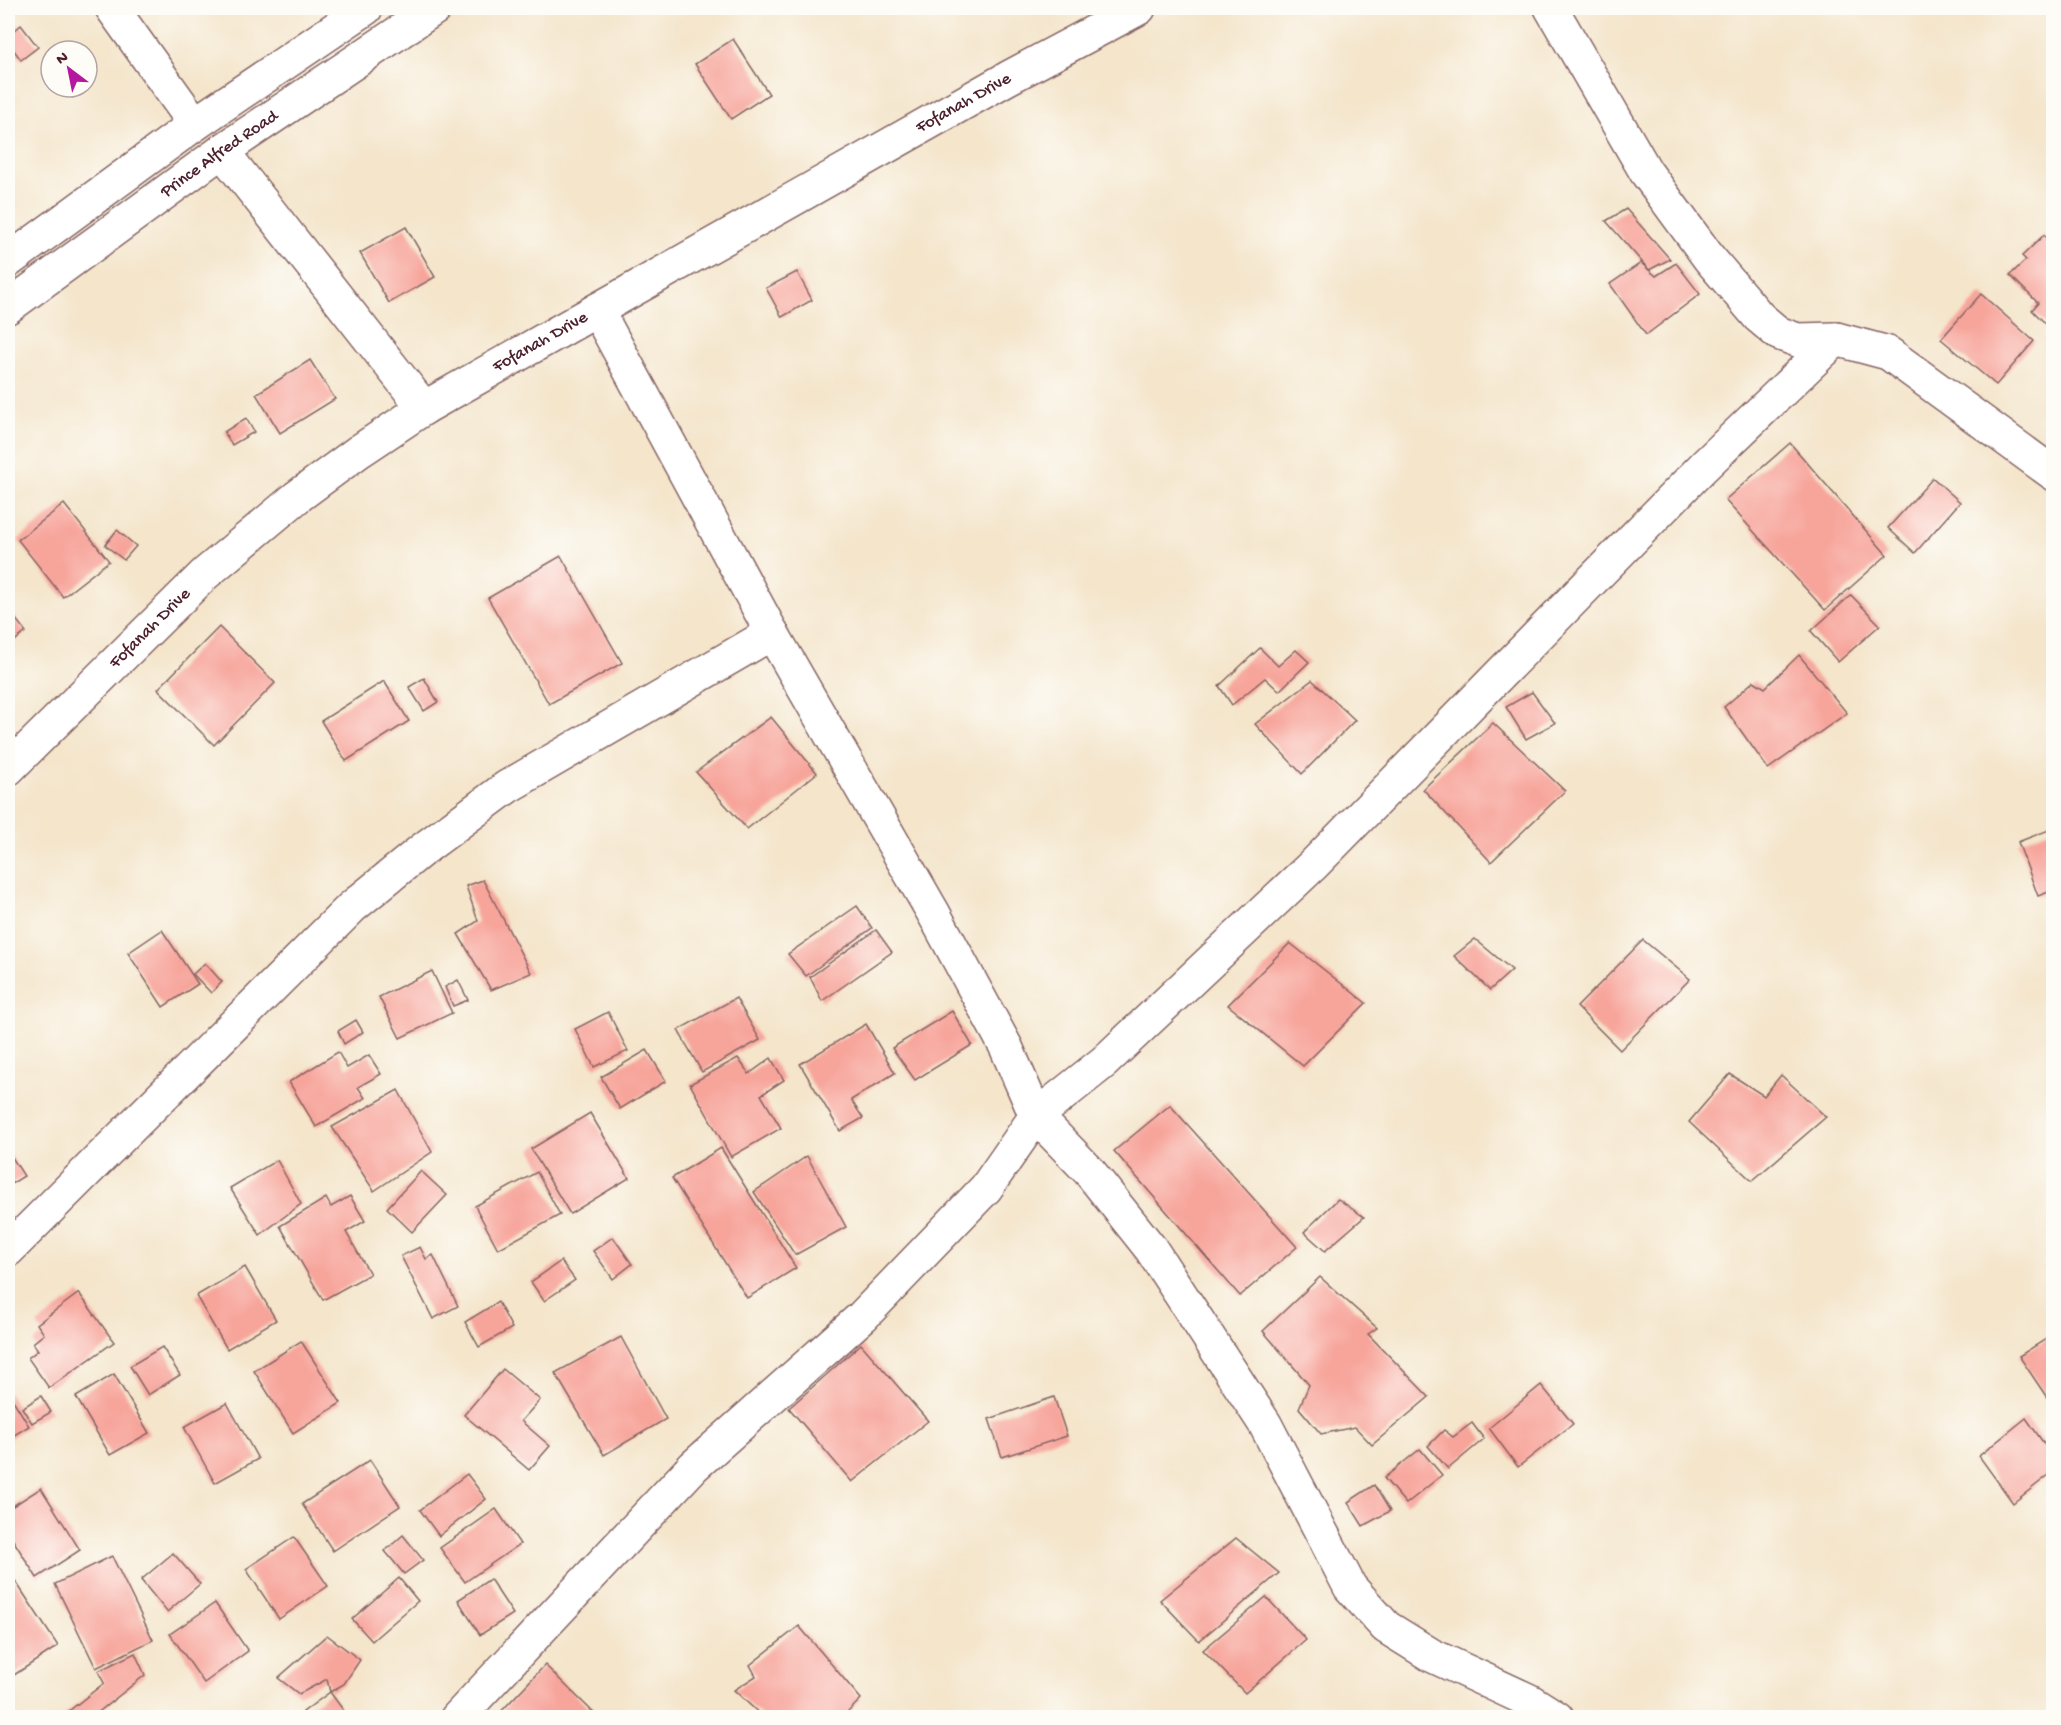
<svg xmlns="http://www.w3.org/2000/svg" width="2061" height="1725" viewBox="0 0 2061 1725" font-family="'Gochi Hand',sans-serif">
  <style>
    .building { fill: #f7a59b }
    .lines { fill: none; stroke-linecap: round; stroke-linejoin: round }
    .minor-casing { stroke: #866463; stroke-width: 36 }
    .tertiary-casing { stroke: #866463; stroke-width: 36 }
    .trunk-casing { stroke: #866463; stroke-width: 36 }
    .minor { stroke: #fff; stroke-width: 33 }
    .tertiary { stroke: #fff; stroke-width: 33 }
    .trunk { stroke: #fff; stroke-width: 33 }
    .labels { text-anchor: middle; dominant-baseline: central; stroke-width: 4.5; stroke-linejoin: round; paint-order: stroke }
    .street-label { font-size: 18px; fill: #4a1f2b; stroke: #fdfcf7 }
  </style>
  <rect width="100%" height="100%" fill="#fdfcf7"/>
  <filter id="ink" filterUnits="userSpaceOnUse"><feTurbulence type="fractalNoise" baseFrequency=".0167" numOctaves="2"/><feDisplacementMap in="SourceGraphic" scale="12" xChannelSelector="R" yChannelSelector="G"/><feConvolveMatrix kernelMatrix="1 2 1 2 8 2 1 2 1" color-interpolation-filters="sRGB"/></filter>
  <filter id="wash" filterUnits="userSpaceOnUse"><feTurbulence type="fractalNoise" baseFrequency=".008" numOctaves="4" result="noise"/><feDisplacementMap in="SourceGraphic" scale="24" xChannelSelector="R" yChannelSelector="G"/><feGaussianBlur stdDeviation="1.35" result="paint"/><feColorMatrix in="noise" values="0 0 0 0 0 0 0 0 0 0 0 0 0 0 0 0 0 1.4 0 .05"/><feComposite in="paint" operator="in"/></filter>
  <g filter="url(#wash)">
    <rect width="100%" height="100%" fill="#f4e5cb"/>
    <g id="blocks">
      <g class="building">
        <path d="M21,25L38,47L21,60L8,42V35Z"/>
        <path d="M733,39L769,94L731,119L695,64Z"/>
        <path d="M1626,209L1670,259L1649,270L1606,221Z"/>
        <path d="M406,227L435,277L389,303L360,253Z"/>
        <path d="M2044,235L2054,244V332L2032,310L2038,303L2010,275L2026,260L2022,256Z"/>
        <path d="M1641,263L1656,276L1676,263L1700,294L1646,335L1610,284Z"/>
        <path d="M797,272L812,300L782,317L766,288Z"/>
        <path d="M1981,294L2034,341L1996,385L1941,339Z"/>
        <path d="M310,360L335,399L280,433L256,394Z"/>
        <path d="M246,418L254,432L232,445L224,432Z"/>
        <path d="M1790,443L1887,555L1825,610L1725,500Z"/>
        <path d="M1933,478L1960,502L1915,553L1888,528Z"/>
        <path d="M64,504L109,561L63,597L18,540Z"/>
        <path d="M117,530L136,546L124,560L105,545Z"/>
        <path d="M561,556L622,663L549,704L488,598Z"/>
        <path d="M1851,595L1880,625L1838,662L1811,631Z"/>
        <path d="M8,609L26,632L8,646Z"/>
        <path d="M219,627L275,683L214,745L158,689Z"/>
        <path d="M1260,648L1278,666L1296,650L1309,662L1279,691L1265,678L1232,705L1219,686Z"/>
        <path d="M1799,655L1847,713L1768,769L1724,707L1754,681L1765,688Z"/>
        <path d="M424,678L438,702L424,711L409,687Z"/>
        <path d="M1312,680L1355,720L1302,774L1255,724Z"/>
        <path d="M384,681L409,721L346,761L321,721Z"/>
        <path d="M1532,692L1555,723L1526,739L1506,707Z"/>
        <path d="M771,717L817,773L747,829L696,772Z"/>
        <path d="M1493,723L1565,791L1491,862L1423,789Z"/>
        <path d="M2054,828V890L2038,896L2018,842Z"/>
        <path d="M483,880L531,973L491,990L458,934L478,921L466,886Z"/>
        <path d="M857,906L872,928L806,976L788,954Z"/>
        <path d="M162,930L198,984L163,1007L128,953Z"/>
        <path d="M876,930L892,952L822,1001L810,977Z"/>
        <path d="M1475,939L1512,970L1490,990L1454,956Z"/>
        <path d="M1643,940L1690,979L1620,1050L1577,1007Z"/>
        <path d="M1290,943L1366,1003L1303,1066L1228,1005Z"/>
        <path d="M205,963L222,982L211,993L193,974Z"/>
        <path d="M432,971L452,1013L400,1038L379,997Z"/>
        <path d="M458,980L468,1000L453,1006L445,987Z"/>
        <path d="M736,998L760,1040L702,1072L678,1030Z"/>
        <path d="M952,1011L972,1045L915,1080L892,1048Z"/>
        <path d="M608,1012L628,1051L594,1067L575,1029Z"/>
        <path d="M356,1020L363,1032L344,1044L338,1031Z"/>
        <path d="M866,1024L895,1073L851,1100L863,1118L840,1131L800,1064Z"/>
        <path d="M647,1050L666,1081L620,1109L601,1077Z"/>
        <path d="M338,1052L347,1068L369,1055L381,1074L358,1087L365,1098L316,1127L289,1082Z"/>
        <path d="M738,1058L749,1074L771,1058L784,1080L761,1095L781,1128L731,1157L690,1084Z"/>
        <path d="M1730,1074L1764,1096L1781,1075L1826,1117L1752,1181L1689,1122Z"/>
        <path d="M398,1090L432,1152L374,1191L332,1127Z"/>
        <path d="M1170,1105L1297,1247L1240,1296L1114,1151Z"/>
        <path d="M590,1113L629,1178L570,1214L531,1149Z"/>
        <path d="M721,1148L796,1268L747,1298L672,1178Z"/>
        <path d="M8,1151L24,1176L8,1186Z"/>
        <path d="M807,1156L846,1227L795,1255L754,1192Z"/>
        <path d="M277,1160L301,1204L260,1235L230,1188Z"/>
        <path d="M421,1171L447,1195L412,1232L387,1208Z"/>
        <path d="M537,1172L560,1215L498,1249L475,1206Z"/>
        <path d="M350,1196L365,1221L346,1232L370,1274L323,1300L280,1226L326,1198L331,1207Z"/>
        <path d="M1338,1199L1364,1217L1325,1251L1304,1232Z"/>
        <path d="M613,1237L632,1264L613,1279L593,1251Z"/>
        <path d="M420,1247L426,1259L433,1255L458,1306L433,1319L401,1256Z"/>
        <path d="M561,1261L575,1280L544,1301L531,1282Z"/>
        <path d="M245,1267L276,1320L227,1349L196,1296Z"/>
        <path d="M1320,1277L1377,1328L1368,1334L1429,1397L1372,1445L1355,1427L1321,1434L1299,1408L1309,1385L1263,1331Z"/>
        <path d="M79,1293L114,1342L49,1388L28,1358L38,1350L33,1343L44,1334L37,1324Z"/>
        <path d="M498,1302L512,1328L479,1347L465,1322Z"/>
        <path d="M2054,1334V1408L2019,1356Z"/>
        <path d="M621,1337L666,1419L604,1455L555,1373Z"/>
        <path d="M301,1341L341,1403L293,1433L254,1371Z"/>
        <path d="M861,1344L928,1421L852,1482L789,1408Z"/>
        <path d="M162,1347L180,1375L148,1395L130,1366Z"/>
        <path d="M503,1369L540,1400L521,1421L550,1446L529,1470L464,1415Z"/>
        <path d="M114,1374L149,1433L110,1455L76,1397Z"/>
        <path d="M1541,1385L1573,1424L1518,1467L1489,1428Z"/>
        <path d="M8,1392L29,1426L8,1439Z"/>
        <path d="M41,1396L51,1412L32,1423L22,1408Z"/>
        <path d="M1054,1397L1067,1436L1002,1457L989,1419Z"/>
        <path d="M227,1403L258,1459L215,1483L184,1427Z"/>
        <path d="M2026,1418L2054,1458V1471L2013,1503L1979,1456Z"/>
        <path d="M1472,1423L1484,1439L1448,1469L1428,1446L1444,1430L1453,1437Z"/>
        <path d="M1420,1449L1442,1475L1406,1504L1384,1478Z"/>
        <path d="M370,1460L400,1506L333,1551L302,1504Z"/>
        <path d="M467,1474L486,1499L439,1536L420,1510Z"/>
        <path d="M1374,1485L1390,1511L1363,1526L1348,1502Z"/>
        <path d="M41,1488L80,1550L37,1578L8,1532V1509Z"/>
        <path d="M496,1509L520,1544L465,1582L440,1548Z"/>
        <path d="M403,1535L423,1560L404,1574L385,1551Z"/>
        <path d="M294,1537L328,1586L279,1619L246,1569Z"/>
        <path d="M1236,1538L1279,1573L1199,1641L1160,1600Z"/>
        <path d="M173,1553L200,1584L167,1612L141,1580Z"/>
        <path d="M112,1556L153,1640L96,1668L55,1584Z"/>
        <path d="M12,1576L58,1646L8,1679V1579Z"/>
        <path d="M399,1578L418,1601L372,1641L352,1619Z"/>
        <path d="M490,1579L513,1614L480,1635L458,1600Z"/>
        <path d="M1266,1597L1306,1640L1245,1693L1203,1650Z"/>
        <path d="M215,1603L248,1651L204,1683L170,1634Z"/>
        <path d="M799,1626L861,1699L842,1718H764L734,1690L756,1676L750,1665Z"/>
        <path d="M327,1635L360,1660L344,1684L330,1692L327,1679L299,1694L278,1678Z"/>
        <path d="M135,1653L145,1675L91,1718H60L104,1683L98,1671Z"/>
        <path d="M545,1665L599,1718H495Z"/>
        <path d="M330,1692L349,1718H307L303,1712Z"/>
      </g>
    </g>
  </g>
  <g filter="url(#ink)">
    <use href="#blocks" fill-opacity="0" stroke="#866463" stroke-width="1.5"/>
    <g class="lines">
      <defs>
        <g id="minor">
          <path d="M112,8L195,124"/>
          <path d="M1551,8L1646,172L1709,258L1759,317L1778,333L1797,340L1836,339L1888,353L2054,474"/>
          <path d="M8,1250L352,907L422,850L507,787L772,633"/>
          <path d="M457,1718L694,1466L863,1316L986,1188L1036,1116L1006,1047L934,914L772,633L597,310"/>
          <path d="M1557,1718L1530,1701L1431,1655L1386,1627L1350,1587L1265,1424L1151,1249L1089,1171L1036,1116L1104,1062L1314,864L1703,467L1836,339"/>
        </g>
        <g id="tertiary">
          <path d="M222,151L424,408"/>
          <path id="s1" d="M8,769L205,574L297,497L358,452L424,408L597,310L1008,78L1139,8"/>
        </g>
        <g id="trunk">
          <path d="M8,261L195,124L366,8"/>
          <path id="s2" d="M8,307L222,151L435,8"/>
        </g>
      </defs>
      <use href="#minor" class="minor-casing"/>
      <use href="#tertiary" class="tertiary-casing"/>
      <use href="#trunk" class="trunk-casing"/>
      <use href="#minor" class="minor"/>
      <use href="#tertiary" class="tertiary"/>
      <use href="#trunk" class="trunk"/>
    </g>
  </g>
  <g class="labels">
    <g class="street-label">
      <text stroke="none"><textPath href="#s1" startOffset="1172">Fofanah Drive</textPath></text>
      <text stroke="none"><textPath href="#s2" startOffset="261">Prince Alfred Road</textPath></text>
      <text stroke="none"><textPath href="#s1" startOffset="686">Fofanah Drive</textPath></text>
      <text stroke="none"><textPath href="#s1" startOffset="200">Fofanah Drive</textPath></text>
    </g>
  </g>
  <rect width="2061" height="1725" fill="none" stroke="#fdfcf7" stroke-width="30"/>
  <g transform="translate(69 69) rotate(328)"><circle r="28" fill="#fdfcf7" stroke="#b5a4a5" stroke-width="1.5"/>
  <path d="M0-4.5L10 22L0 15L-10 22Z" fill="#b5179e"/>
  <text y="-9" font-size="16" font-weight="bold" text-anchor="middle" fill="#4a1f2b">N</text>
  </g>
</svg>
